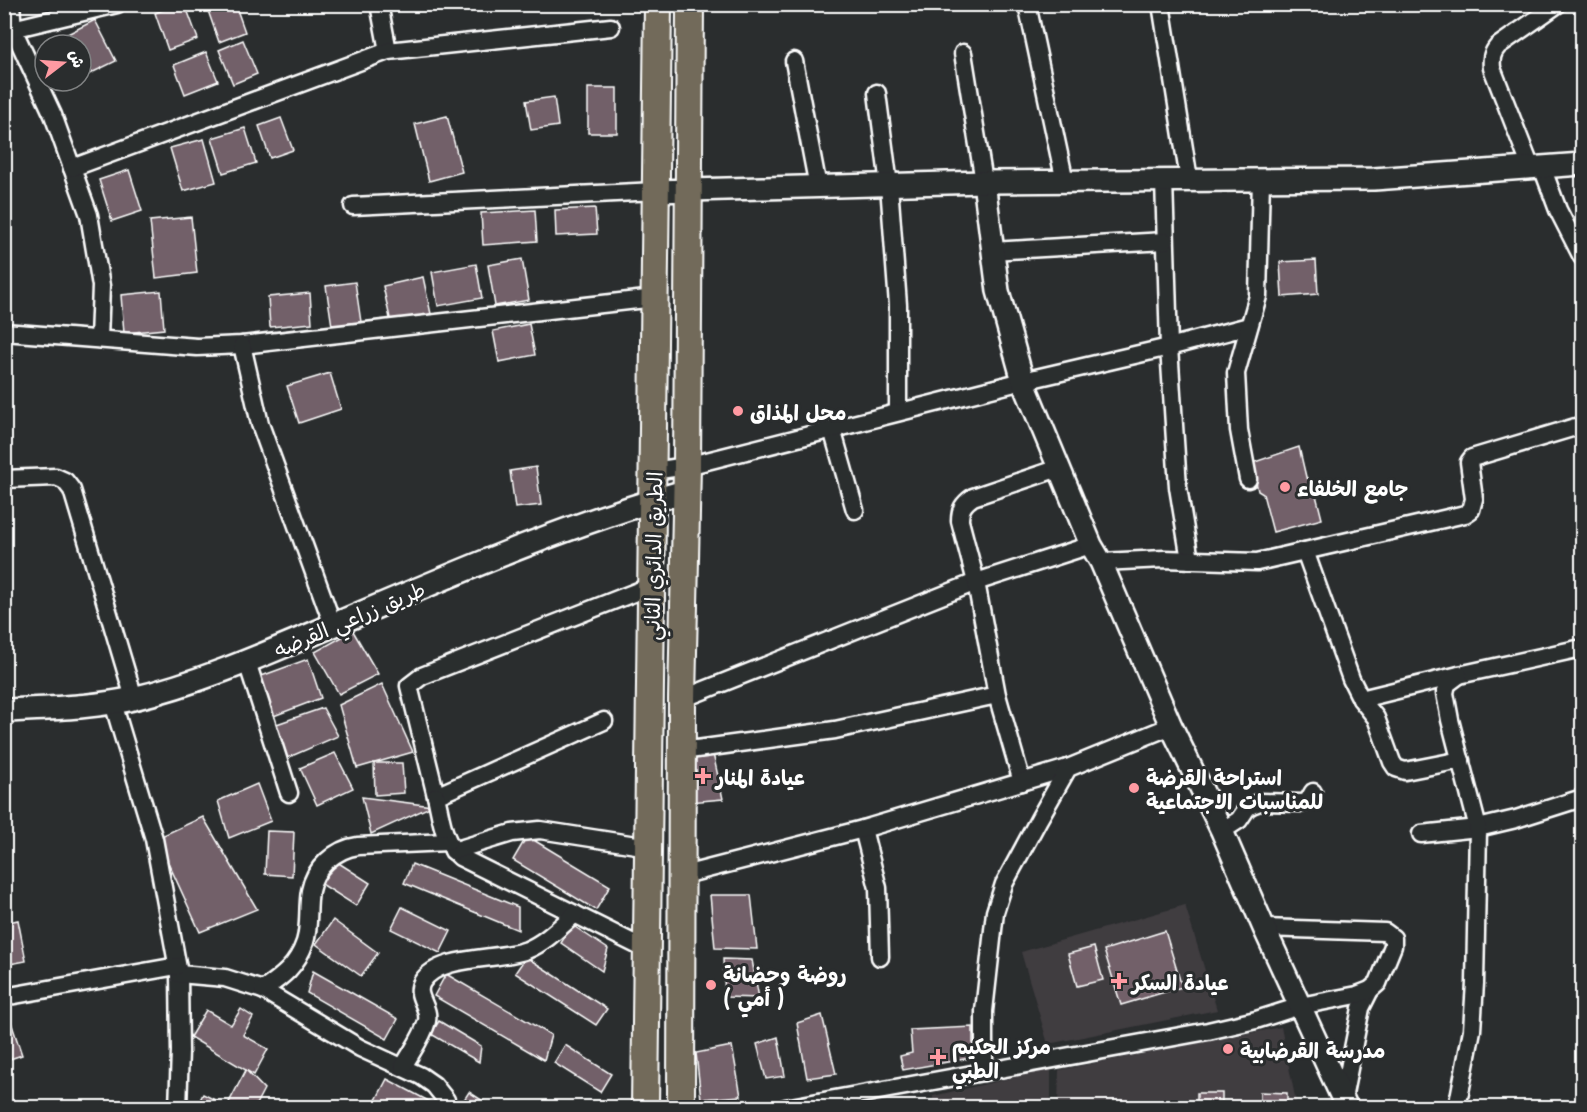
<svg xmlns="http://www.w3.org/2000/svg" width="1587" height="1112" viewBox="0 0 1587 1112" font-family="'Playpen Sans','Playpen Sans Arabic',sans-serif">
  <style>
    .built { fill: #403c40 }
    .building { fill: #726069; stroke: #fff; stroke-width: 1.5 }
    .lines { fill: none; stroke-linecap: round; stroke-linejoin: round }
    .minor-casing { stroke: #fff; stroke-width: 21 }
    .tertiary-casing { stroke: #fff; stroke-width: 26 }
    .secondary-casing { stroke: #fff; stroke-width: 27 }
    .primary-casing { stroke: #fff; stroke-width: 30 }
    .minor { stroke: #2a2d2e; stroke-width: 16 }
    .tertiary { stroke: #2a2d2e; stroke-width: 21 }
    .secondary { stroke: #2a2d2e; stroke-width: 22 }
    .primary { stroke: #726b5a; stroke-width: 26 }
    .poi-dot { fill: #ff9aa2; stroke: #2a2d2e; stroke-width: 2 }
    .labels { text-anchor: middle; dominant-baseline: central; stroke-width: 6; stroke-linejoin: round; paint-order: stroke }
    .poi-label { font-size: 21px; font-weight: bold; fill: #fff; stroke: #2a2d2e; text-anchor: start }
    .street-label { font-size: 21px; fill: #fff; stroke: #2a2d2e }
  </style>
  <rect width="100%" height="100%" fill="#2a2d2e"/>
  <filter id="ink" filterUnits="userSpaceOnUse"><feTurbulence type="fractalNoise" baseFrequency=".0167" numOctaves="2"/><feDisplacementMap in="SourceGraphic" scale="12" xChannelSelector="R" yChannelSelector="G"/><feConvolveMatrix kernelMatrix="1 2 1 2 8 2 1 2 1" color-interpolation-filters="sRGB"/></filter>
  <g filter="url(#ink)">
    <g class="built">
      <path d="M1185,905L1217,1010L1048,1044L1021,952Z"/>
      <path d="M1281,1027L1297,1107L1058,1108L1059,1070Z"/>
      <path d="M1051,1069V1107H933V1096Z"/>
    </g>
    <g class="building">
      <path d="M179,4H185L198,39L168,50L155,13Z"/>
      <path d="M208,4H235L245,32L219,42L206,5Z"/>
      <path d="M95,20L116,61L81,78V45H46Z"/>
      <path d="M243,40L257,74L233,84L219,50Z"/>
      <path d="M206,52L218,81L185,94L174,65Z"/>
      <path d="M53,81H76L58,90Z"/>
      <rect x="588" y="88" width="29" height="45"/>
      <path d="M554,97L558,126L531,130L526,101Z"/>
      <path d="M447,116L462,172L429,181L415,124Z"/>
      <path d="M281,118L293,150L270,158L259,126Z"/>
      <path d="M245,128L256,163L223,173L212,138Z"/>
      <path d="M204,139L216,182L183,191L170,148Z"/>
      <path d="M129,170L142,211L112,221L99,180Z"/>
      <path d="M595,208L597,234L556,236L555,210Z"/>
      <path d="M535,210L537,241L483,245L481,213Z"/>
      <path d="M191,217L197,273L156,278L150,221Z"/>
      <path d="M522,259L529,300L495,306L488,265Z"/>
      <path d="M1316,260L1318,294L1282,297L1280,262Z"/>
      <path d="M476,264L482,298L438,306L432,272Z"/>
      <path d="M423,277L431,314L391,323L383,286Z"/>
      <path d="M355,282L361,322L332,326L326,286Z"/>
      <path d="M161,291L164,329L124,333L121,295Z"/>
      <path d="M310,293L312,323L270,327L268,297Z"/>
      <path d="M529,324L535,355L499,362L493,331Z"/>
      <path d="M330,373L341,409L299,423L287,386Z"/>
      <path d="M1299,447L1306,477L1313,483L1322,519L1273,532L1263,494L1258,491L1252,463Z"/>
      <path d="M536,467L541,505L515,508L510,471Z"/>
      <path d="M353,631L378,674L339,694L315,652Z"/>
      <path d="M308,659L321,698L271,717L256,678Z"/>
      <path d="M382,684L413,752L357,768L339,705Z"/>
      <path d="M323,708L338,736L287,758L271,726Z"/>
      <path d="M712,749L723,799L689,802V754Z"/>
      <path d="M335,753L353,788L317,805L300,768Z"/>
      <path d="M374,763H402L404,793L375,795Z"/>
      <path d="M257,784L271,821L229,838L218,801Z"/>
      <path d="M362,797L432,806L371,834Z"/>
      <path d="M203,817L257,909L200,932L157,838Z"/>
      <path d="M267,831L294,832L292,876L265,874Z"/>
      <path d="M527,836L610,886L596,910L513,860Z"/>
      <path d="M334,860L370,883L356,906L320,883Z"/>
      <path d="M412,864L518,907V930L404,883Z"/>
      <path d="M710,895H751L757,949L715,948Z"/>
      <path d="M402,907L451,931L440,953L391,929Z"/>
      <path d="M18,920L26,961L4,965V923Z"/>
      <path d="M333,920L378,953L361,976L316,944Z"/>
      <path d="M572,925L608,949L602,971L561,943Z"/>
      <path d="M1165,931L1182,987L1121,1005L1104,950Z"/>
      <path d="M1094,947L1103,980L1077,986L1068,954Z"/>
      <path d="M526,957L607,1009L596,1025L515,973Z"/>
      <path d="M723,959L752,960L759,998L725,997Z"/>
      <path d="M313,971L398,1019L387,1039L307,993Z"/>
      <path d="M446,974L551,1035L544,1060L434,996Z"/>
      <path d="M241,1009L253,1017L243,1035L268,1049L254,1075L190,1037L206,1010L231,1025Z"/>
      <path d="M822,1015L836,1074L807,1078L797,1023Z"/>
      <path d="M439,1021L481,1046L479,1062L431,1034Z"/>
      <path d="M11,1022L22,1055L4,1061V1024Z"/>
      <path d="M973,1027V1051L970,1058L903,1070L900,1056L912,1053L910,1030Z"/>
      <path d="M778,1037L785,1076L766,1079L757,1044Z"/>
      <path d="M565,1045L611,1074L600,1092L554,1063Z"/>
      <path d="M732,1046L741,1096L701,1099L696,1053Z"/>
      <path d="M246,1070L264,1089L254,1108H196L203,1094L227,1106Z"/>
      <path d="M387,1079L438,1106V1108H385L375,1102Z"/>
      <path d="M469,1092L494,1108L460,1106Z"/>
      <path d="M1260,1092L1287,1093V1108H1260Z"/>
      <rect x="1197" y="1093" width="25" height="15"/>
    </g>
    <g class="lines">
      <defs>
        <g id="minor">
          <path d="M11,4L13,29L53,115L89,215L101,286L99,339"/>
          <path d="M379,4L388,51"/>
          <path d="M1027,4L1065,182"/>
          <path d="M1161,4L1189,180"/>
          <path d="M4,31L117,4"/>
          <path d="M963,53L984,182"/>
          <path d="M794,61L818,187"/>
          <path d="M877,93L889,185L898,305V412"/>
          <path d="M1542,167L1558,210L1582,257"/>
          <path d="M72,168L388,51L611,27"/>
          <path d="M1531,168L1492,68C1491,58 1492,53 1498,46L1558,4"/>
          <path d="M1164,180L1169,347L1178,487L1190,560"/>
          <path d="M353,206L656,191"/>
          <path d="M992,251L1165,241"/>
          <path d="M4,332L197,347L242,345L655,298"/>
          <path d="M242,345L260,424L333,625"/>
          <path d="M832,429L855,510"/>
          <path d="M653,471L687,466L1023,381L1169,347L1249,326"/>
          <path d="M4,479L56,477L65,481L72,490L134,698"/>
          <path d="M1248,479L1239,430L1236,373L1258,296L1261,179"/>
          <path d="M1305,551L1351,679L1361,699L1376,718L1392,762L1396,768L1405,771L1461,760"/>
          <path d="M1101,562L1164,559L1257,562L1465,514L1471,510L1474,499L1469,462L1472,458L1582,425"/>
          <path d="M247,662L289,793"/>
          <path d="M682,699L976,582L1091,545"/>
          <path d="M1361,699L1459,675L1577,649L1582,653"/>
          <path d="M113,703L154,839L179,974L180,1051L178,1108"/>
          <path d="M604,721L436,796L409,686L422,676L651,586"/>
          <path d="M682,751L835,730L997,695"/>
          <path d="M1022,782L997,695L976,582L960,521C960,509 963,504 973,497L1059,468"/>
          <path d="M436,796C441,817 443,843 460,857L647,950"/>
          <path d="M863,829L878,888L880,957"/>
          <path d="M1222,831L1239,820L1247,808L1252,805L1260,802L1303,803L1308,801L1313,792"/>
          <path d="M1421,834L1478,828L1516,819L1582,798"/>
          <path d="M453,851L512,833L540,830L649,847"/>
          <path d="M680,876L863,829L1068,768"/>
          <path d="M179,974L225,978L263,990L360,1048L421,1076L434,1085L446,1100L448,1108"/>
          <path d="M263,990C282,977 297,966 305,942C310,926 307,908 310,891C314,868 335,849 358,846L448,842"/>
          <path d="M4,997L177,966"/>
          <path d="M403,1067C411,1052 423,1037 427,1021C430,1006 414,996 422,982C439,954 499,961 527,950C546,942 560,927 575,914"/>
          <path d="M984,1072V1011L995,912L1004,884L1039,819L1068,768L1171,726"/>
          <path d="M1343,1099L1361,1008L1370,990"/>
          <path d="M785,1108L1208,1031L1256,1020L1300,1006L1357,995L1370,990L1378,983L1393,946V938L1385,932L1264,928"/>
          <path d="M1457,1108L1472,1030L1475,983L1478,828L1450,720L1445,693L1447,684L1459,675"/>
        </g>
        <g id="tertiary">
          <path d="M984,182L998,291L1023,381L1091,545L1101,562L1171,726L1222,831L1264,928L1347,1108"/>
          <path d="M656,191L984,182L1374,179L1582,164"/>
        </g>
        <path id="secondary" d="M4,711C46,708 90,708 131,699C204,682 274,650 343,621C456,573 568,524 686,491"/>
        <g id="primary">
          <path d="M645,1108L658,4"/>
          <path d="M681,1108L682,699L687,466L690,4"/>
        </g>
      </defs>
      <use href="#minor" class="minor-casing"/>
      <use href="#tertiary" class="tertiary-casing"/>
      <use href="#secondary" class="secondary-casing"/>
      <use href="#primary" class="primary-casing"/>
      <use href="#minor" class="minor"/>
      <use href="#tertiary" class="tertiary"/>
      <use href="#secondary" class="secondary"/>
      <use href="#primary" class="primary"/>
    </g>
  </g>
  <g class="poi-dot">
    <circle cx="738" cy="411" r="6"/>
    <circle cx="1285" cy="487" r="6"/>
    <path d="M700 767h6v6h6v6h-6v6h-6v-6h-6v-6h6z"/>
    <circle cx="1134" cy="788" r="6"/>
    <path d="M1116 972h6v6h6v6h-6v6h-6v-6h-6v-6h6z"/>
    <circle cx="711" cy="985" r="6"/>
    <circle cx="1228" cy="1049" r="6"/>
    <path d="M935 1048h6v6h6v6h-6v6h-6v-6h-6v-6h6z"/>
  </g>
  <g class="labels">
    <g class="poi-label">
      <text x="750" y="411">محل المذاق</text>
      <text x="1297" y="487">جامع الخلفاء</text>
      <text x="716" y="776">عيادة المنار</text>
      <text x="1146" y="776">استراحة القرضة<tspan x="1146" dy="24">للمناسبات الاجتماعية</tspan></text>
      <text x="723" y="973">روضة وحضانة<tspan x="723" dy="24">( أمي )</tspan></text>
      <text x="1132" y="981">عيادة السكر</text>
      <text x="952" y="1045">مركز الحكيم<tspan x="952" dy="24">الطبي</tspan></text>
      <text x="1240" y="1049">مدرسة القرضابية</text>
    </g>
    <g class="street-label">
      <text transform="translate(652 556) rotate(-89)">الطريق الدائري الثاني</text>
      <text transform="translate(349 618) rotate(-23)">طريق زراعي القرضه</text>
    </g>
  </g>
  <rect width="1587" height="1112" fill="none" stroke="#2a2d2e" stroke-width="24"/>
  <rect x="12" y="12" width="1563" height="1088" fill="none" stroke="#fff" stroke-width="2" filter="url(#ink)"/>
  <g transform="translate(63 63) rotate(73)"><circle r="28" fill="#2a2d2e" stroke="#7f8182" stroke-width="1.5"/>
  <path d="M0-4.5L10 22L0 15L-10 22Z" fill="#ff9aa2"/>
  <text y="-9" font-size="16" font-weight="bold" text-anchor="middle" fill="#ffffff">ش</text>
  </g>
</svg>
